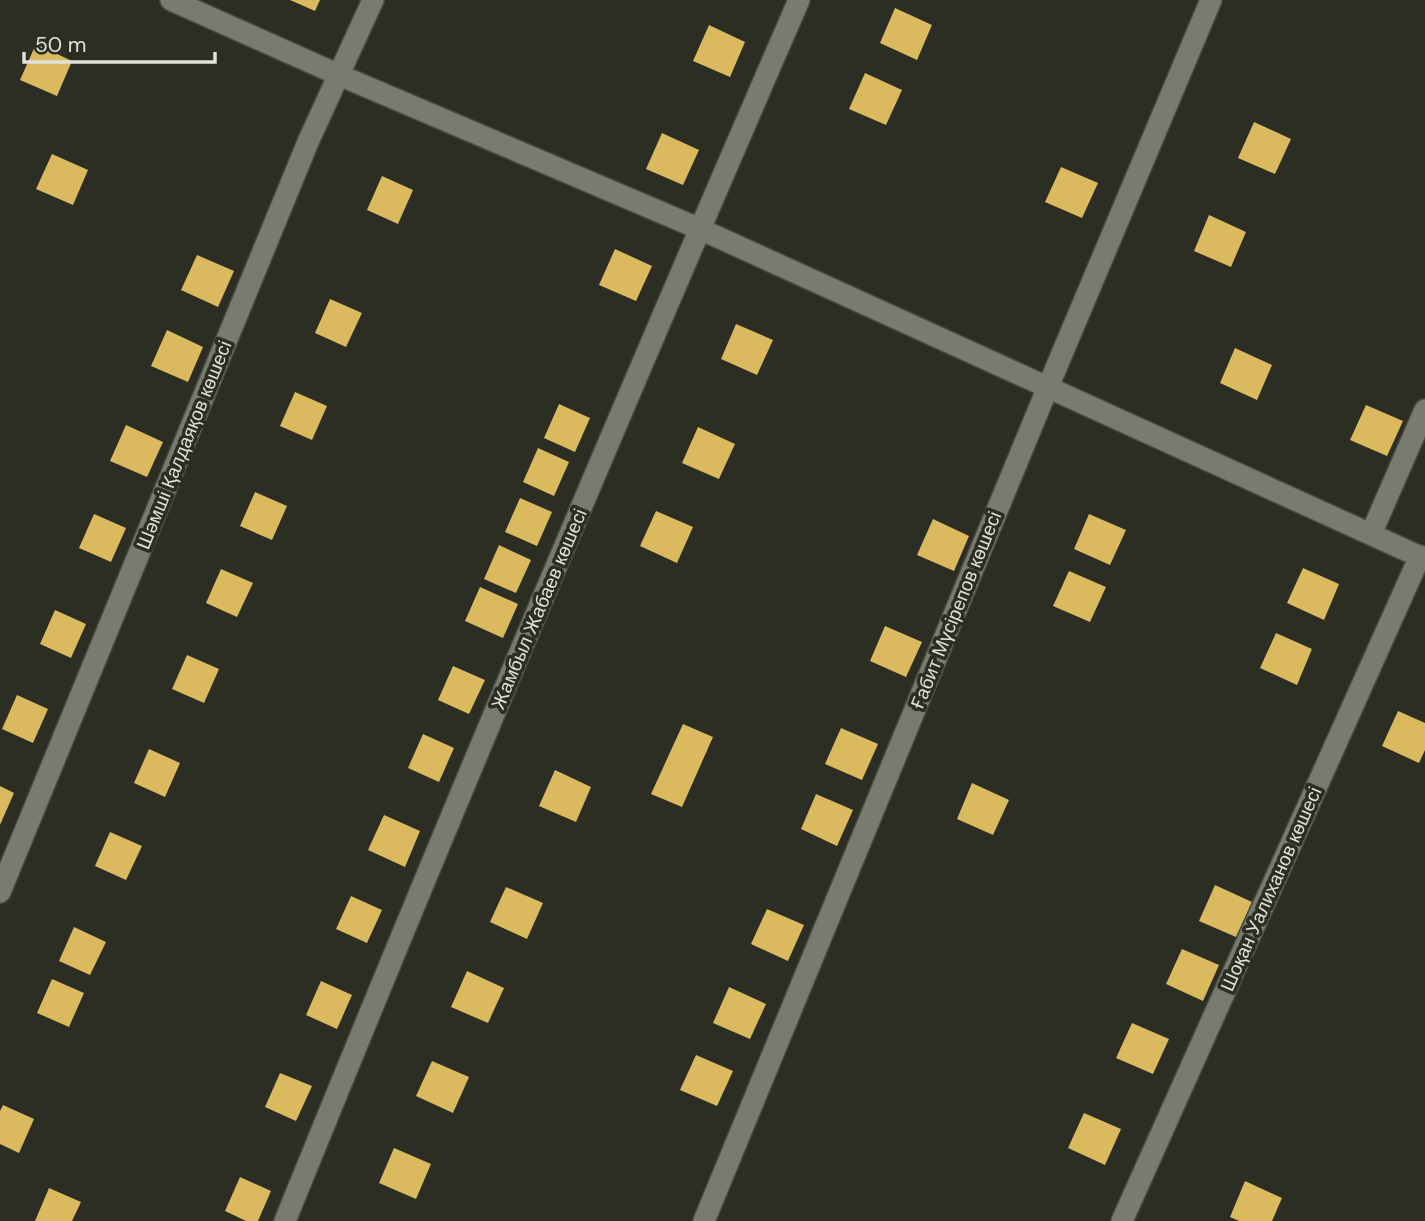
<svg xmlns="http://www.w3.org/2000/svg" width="1425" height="1221" viewBox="0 0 1425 1221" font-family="'DM Sans',sans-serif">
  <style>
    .building { fill: #dab95f }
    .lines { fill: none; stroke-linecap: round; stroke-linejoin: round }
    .minor-casing { stroke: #494b43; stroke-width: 24 }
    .minor { stroke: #787b6f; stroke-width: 21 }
    .labels { text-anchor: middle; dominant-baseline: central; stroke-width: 7; stroke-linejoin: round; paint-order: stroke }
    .street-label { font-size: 19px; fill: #e0e1db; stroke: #2c2e24 }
  </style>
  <rect width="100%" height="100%" fill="#2c2e24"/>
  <g class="building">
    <path d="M290,0H320L315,11Z"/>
    <path d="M895,8L932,25L917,60L880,43Z"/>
    <path d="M709,25L745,42L730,77L693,61Z"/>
    <path d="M36,44L72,61L57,96L20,80Z"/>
    <path d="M865,73L902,90L886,125L849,109Z"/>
    <path d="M1254,122L1291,139L1275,174L1238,158Z"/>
    <path d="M662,133L699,150L683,185L646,169Z"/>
    <path d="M52,154L88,170L73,205L36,189Z"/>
    <path d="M1061,167L1098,183L1082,218L1045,202Z"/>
    <path d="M382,176L413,190L398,224L367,210Z"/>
    <path d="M1209,215L1246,232L1231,267L1194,251Z"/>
    <path d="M615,249L652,266L636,301L599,285Z"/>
    <path d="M197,255L234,271L218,307L181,290Z"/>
    <path d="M330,299L362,313L346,347L315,333Z"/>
    <path d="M736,324L773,340L757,375L721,359Z"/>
    <path d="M167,330L203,347L188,382L151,366Z"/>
    <path d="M1235,348L1272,365L1257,400L1220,383Z"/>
    <path d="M295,392L327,406L312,440L280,426Z"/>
    <path d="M559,404L590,418L575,452L544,438Z"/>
    <path d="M1366,405L1403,421L1387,456L1350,440Z"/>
    <path d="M126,425L163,442L147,477L110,461Z"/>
    <path d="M698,427L735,444L719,479L682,463Z"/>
    <path d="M538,448L569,462L554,496L523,482Z"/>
    <path d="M255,492L287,506L272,540L240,526Z"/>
    <path d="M520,498L552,512L537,546L505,532Z"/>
    <path d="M656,511L693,527L677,563L640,546Z"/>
    <path d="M94,514L126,528L111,562L79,548Z"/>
    <path d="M1089,514L1126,530L1110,565L1074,549Z"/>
    <path d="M933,519L969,536L954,571L917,555Z"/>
    <path d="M499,545L531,560L516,593L484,579Z"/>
    <path d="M1303,568L1339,584L1324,620L1287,603Z"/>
    <path d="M221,569L253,583L237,617L206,603Z"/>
    <path d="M1069,571L1106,587L1090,622L1053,606Z"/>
    <path d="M480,587L518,604L503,638L465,621Z"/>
    <path d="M55,610L86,624L71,658L40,644Z"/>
    <path d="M885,626L922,642L906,677L870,661Z"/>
    <path d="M1276,633L1312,649L1297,685L1260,668Z"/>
    <path d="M187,655L219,669L204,703L172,689Z"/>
    <path d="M453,666L485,680L469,714L438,700Z"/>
    <path d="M17,695L48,709L33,743L2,729Z"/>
    <path d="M1398,711L1425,723V750L1419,763L1382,746Z"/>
    <path d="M683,724L713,737L682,807L651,794Z"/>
    <path d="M841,728L878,744L862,780L825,764Z"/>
    <path d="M423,734L454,748L439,782L408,768Z"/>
    <path d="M149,749L180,763L165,797L134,783Z"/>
    <path d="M555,770L591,787L576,822L539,806Z"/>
    <path d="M972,783L1009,800L993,835L957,819Z"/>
    <path d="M0,786L14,793L0,825Z"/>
    <path d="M816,794L853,810L837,846L801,829Z"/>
    <path d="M384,815L420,831L405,867L368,850Z"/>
    <path d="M110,832L142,846L126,880L95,866Z"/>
    <path d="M1215,885L1252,902L1236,937L1199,921Z"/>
    <path d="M506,887L543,903L527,939L490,922Z"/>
    <path d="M351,896L382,910L367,943L336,929Z"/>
    <path d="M767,909L804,925L788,961L751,944Z"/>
    <path d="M74,927L106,942L90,975L59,961Z"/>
    <path d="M1182,949L1219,965L1203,1001L1166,984Z"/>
    <path d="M467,971L504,988L488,1023L451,1007Z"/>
    <path d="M52,979L84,993L69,1027L37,1013Z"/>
    <path d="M321,981L352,995L337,1029L306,1015Z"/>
    <path d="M729,987L766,1004L750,1039L713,1023Z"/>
    <path d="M1132,1023L1169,1039L1153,1074L1116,1058Z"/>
    <path d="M696,1055L733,1071L717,1106L680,1090Z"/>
    <path d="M432,1061L469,1077L453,1113L416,1096Z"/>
    <path d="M280,1073L312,1086L296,1121L265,1107Z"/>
    <path d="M3,1105L34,1119L19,1153L0,1144V1111Z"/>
    <path d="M1084,1113L1121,1129L1105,1165L1068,1148Z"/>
    <path d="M394,1148L431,1164L416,1199L379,1183Z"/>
    <path d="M240,1177L271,1191L258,1221H246L225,1211Z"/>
    <path d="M1245,1181L1282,1198L1272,1221H1239L1230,1217Z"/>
    <path d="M49,1188L81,1202L72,1221H35Z"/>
  </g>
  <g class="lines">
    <defs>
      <g id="minor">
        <path d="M171,0L339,75L700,229L1425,559"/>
        <path d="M1371,534L1425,410"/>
        <path d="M0,892L308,142L373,0"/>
        <path d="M285,1221C451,812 623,405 799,0"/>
        <path d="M704,1221L1048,387L1211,0"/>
        <path d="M1122,1221L1420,556"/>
      </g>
    </defs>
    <use href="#minor" class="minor-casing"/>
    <use href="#minor" class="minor"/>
  </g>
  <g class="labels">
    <g class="street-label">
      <text transform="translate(184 445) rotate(-68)">Шәмші Қалдаяқов көшесі</text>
      <text transform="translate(539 609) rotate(-67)">Жамбыл Жабаев көшесі</text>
      <text transform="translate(956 610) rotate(-68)">Ғабит Мүсірепов көшесі</text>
      <text transform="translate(1271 889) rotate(-66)">Шоқан Уалиханов көшесі</text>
    </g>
  </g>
  <path d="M24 52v10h191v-10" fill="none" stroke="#e0e1db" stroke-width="3.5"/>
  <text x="35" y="52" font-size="21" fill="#e0e1db" stroke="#2c2e24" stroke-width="5" paint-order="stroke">50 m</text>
</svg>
